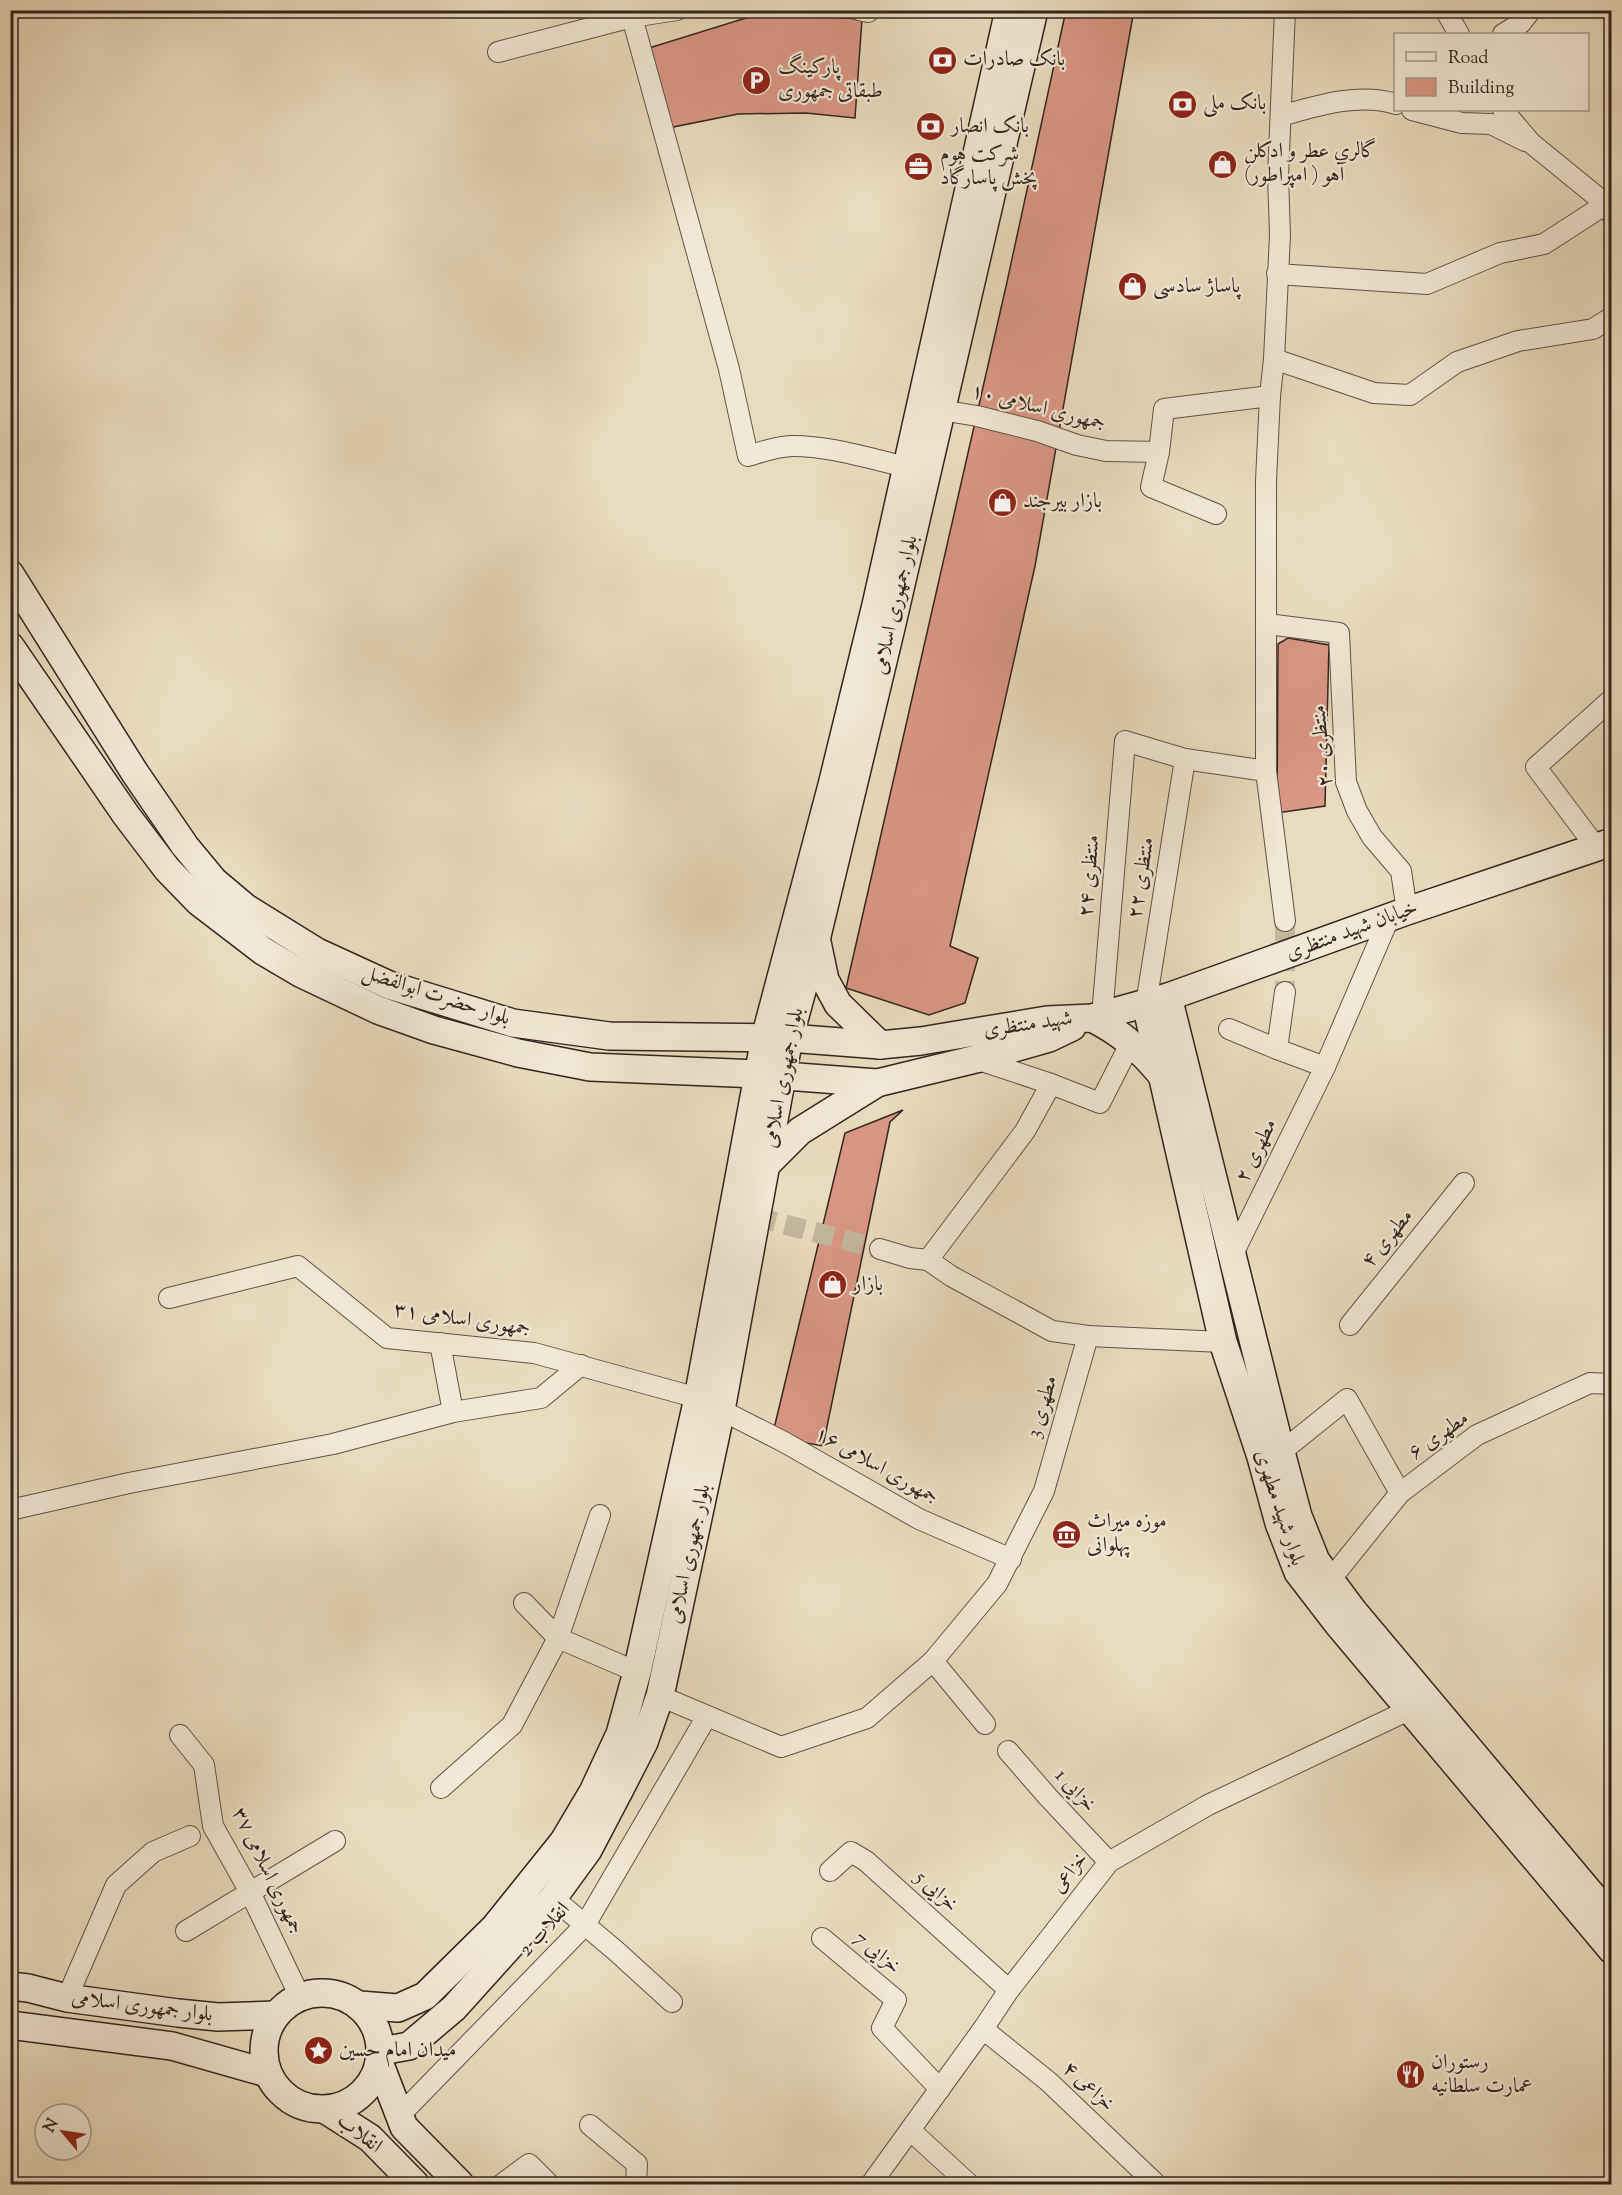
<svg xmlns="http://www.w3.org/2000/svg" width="1622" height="2195" viewBox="0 0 1622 2195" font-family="'Sorts Mill Goudy',Amiri,serif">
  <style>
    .building { fill: #da9785; stroke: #32241e; stroke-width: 1.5 }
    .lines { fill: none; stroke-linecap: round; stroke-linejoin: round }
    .minor-tunnel { stroke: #c4b79e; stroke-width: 20; stroke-dasharray: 20 10; stroke-linecap: butt }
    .minor-casing { stroke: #605246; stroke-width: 22 }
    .secondary-casing { stroke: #32241e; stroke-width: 30 }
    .minor { stroke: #f1e8d5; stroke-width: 20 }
    .secondary { stroke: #f1e8d5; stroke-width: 27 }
    .labels { text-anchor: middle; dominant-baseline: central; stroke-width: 4.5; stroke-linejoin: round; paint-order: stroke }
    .poi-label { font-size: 21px; fill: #32241e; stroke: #f1e8d5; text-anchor: start }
    .street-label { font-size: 21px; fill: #32241e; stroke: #f1e8d5 }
  </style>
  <rect width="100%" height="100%" fill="#e9dcbe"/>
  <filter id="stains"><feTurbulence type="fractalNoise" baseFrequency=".00333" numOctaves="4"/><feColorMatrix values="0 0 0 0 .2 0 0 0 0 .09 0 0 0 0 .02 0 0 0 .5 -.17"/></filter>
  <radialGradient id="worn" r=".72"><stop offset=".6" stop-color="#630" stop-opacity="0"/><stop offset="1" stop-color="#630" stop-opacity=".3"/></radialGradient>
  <g class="building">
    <path d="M1066,10H1134L1035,566L950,946L978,958L965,1003L929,1015L846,988L1007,282Z"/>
    <path d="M762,13L862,19L855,118L806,113L738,114L668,128L649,48Z"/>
    <path d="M1288,638L1329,645L1325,806L1277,813L1278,644Z"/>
    <path d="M903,1110L890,1122L823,1446L772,1437L845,1133Z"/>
  </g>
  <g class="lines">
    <g class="minor-tunnel">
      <path d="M1285,921V992"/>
      <path d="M756,1217L880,1249"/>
    </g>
    <defs>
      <g id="minor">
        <path d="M859,10L868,12"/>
        <path d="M1285,10L1278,176L1280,235L1274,359L1270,396L1266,481V771L1285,921"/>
        <path d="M1445,10L1459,34"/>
        <path d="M632,17L677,10"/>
        <path d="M1503,34L1521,23L1531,10"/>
        <path d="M498,52L632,17L729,369L748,456C762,452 777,446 793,446C831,446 870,459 907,467"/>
        <path d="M1412,110L1462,123L1491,124L1525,141"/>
        <path d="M1503,110L1531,143L1606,204L1612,215"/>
        <path d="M1281,116C1316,106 1359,92 1396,104"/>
        <path d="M1277,274L1427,284L1500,253L1544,244L1612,200"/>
        <path d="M1274,359L1374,393L1410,395L1457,362L1518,341L1593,329L1612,317"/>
        <path d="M941,410L977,416L1037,431L1077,445L1106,451L1159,452L1164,409L1270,396"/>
        <path d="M1159,452L1151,487L1216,514"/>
        <path d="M1267,624L1339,633L1346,782L1357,811L1372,837L1401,871L1407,911"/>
        <path d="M1596,847L1536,767L1612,699"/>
        <path d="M1285,992L1277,1049L1325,1067"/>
        <path d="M1146,1004L1185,759"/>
        <path d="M1102,1016L1125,741L1185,759L1266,771"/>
        <path d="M1229,1029L1277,1049"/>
        <path d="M976,1059L1051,1084L1100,1103L1131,1042"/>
        <path d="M880,1249L910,1258L928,1260L951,1276L1052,1331L1088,1336L1223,1342"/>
        <path d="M1232,1256L1325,1067L1389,918"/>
        <path d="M928,1260L1025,1131L1051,1084"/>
        <path d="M169,1298L298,1266L387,1338L534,1353L698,1398"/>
        <path d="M1350,1325L1464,1183"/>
        <path d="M440,1343L453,1412L541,1398L581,1365"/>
        <path d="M721,1410L784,1442L919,1519L1011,1559"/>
        <path d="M1281,1452L1347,1399L1400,1493"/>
        <path d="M10,1510L129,1483L333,1444L453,1412"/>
        <path d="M1330,1580L1400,1493L1477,1435L1590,1383L1612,1384"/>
        <path d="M524,1603L558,1638L637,1672"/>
        <path d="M660,1696L781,1747L867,1718L933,1661"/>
        <path d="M985,1724L933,1661L997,1584L1044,1491L1088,1336"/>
        <path d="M180,1735L204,1765L213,1826L250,1892L300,1997"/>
        <path d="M1008,1751L1048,1797L1109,1862"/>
        <path d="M441,1788L512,1725L558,1638L600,1515"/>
        <path d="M830,1871L851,1852L866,1861L1009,1990"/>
        <path d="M553,1898L616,1951L672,2002"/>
        <path d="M186,1931L335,1841"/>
        <path d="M822,1938L896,2000L882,2028L940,2089"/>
        <path d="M67,1998L116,1885L153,1852L190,1836"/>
        <path d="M983,2029L1049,2082L1156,2184"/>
        <path d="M399,2116L585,1925L707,1716"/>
        <path d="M590,2125L637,2164L636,2184"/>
        <path d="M910,2130L969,2184"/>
        <path d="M502,2184L529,2164L549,2184"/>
        <path d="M871,2184L983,2029L1009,1990L1109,1862L1208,1805L1409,1710"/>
      </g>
      <g id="secondary">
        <path d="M10,574L135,773L185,846L214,881L246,908L317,952L389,985L513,1023L609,1036L789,1038L880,1045L921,1041L1047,1020L1092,1018L1168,997L1407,911L1612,842"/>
        <path d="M10,646L126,815L167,869L199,902L263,951L302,974L378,1010L434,1030L518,1053L590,1067L758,1074L877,1083L976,1059L1049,1038L1072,1027"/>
        <path d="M817,942L825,980L838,1004L880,1045"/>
        <path d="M1168,997L1281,1452L1298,1516L1316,1561L1354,1612L1612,1919"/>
        <path d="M1146,1004L1223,1342L1261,1457L1279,1523L1298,1572L1338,1624L1612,1950"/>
        <path d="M1092,1018C1120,1032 1140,1049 1160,1073"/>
        <path d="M767,1164L800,1131L877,1083"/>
        <path d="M10,1986L28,1988L67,1998L178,2013L218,2017L276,2015"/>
        <circle cx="322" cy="2051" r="58"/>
        <path d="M359,2005L398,2008L425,1996L495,1927L564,1841L593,1792L620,1734L637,1672L698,1398L765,1038L832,785L876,605L1009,10"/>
        <path d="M10,2025L172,2046L267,2073"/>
        <path d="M381,2051L409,2046L454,2008L553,1898L588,1850L621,1787L644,1742L660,1696L721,1410L789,1038L816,940L890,632L1034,10"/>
        <path d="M379,2062L404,2127L460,2184"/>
        <path d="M326,2110L370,2138L415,2184"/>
      </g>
    </defs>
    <use href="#minor" class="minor-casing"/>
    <use href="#secondary" class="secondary-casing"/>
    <use href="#minor" class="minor"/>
    <use href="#secondary" class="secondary"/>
  </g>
  <defs>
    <symbol id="bank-disc" viewBox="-11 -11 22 22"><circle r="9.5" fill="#8f2418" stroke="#f1e8d5"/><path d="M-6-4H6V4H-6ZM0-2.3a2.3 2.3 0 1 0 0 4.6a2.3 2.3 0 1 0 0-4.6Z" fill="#fff"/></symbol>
    <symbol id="parking-disc" viewBox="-11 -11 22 22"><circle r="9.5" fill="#8f2418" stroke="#f1e8d5"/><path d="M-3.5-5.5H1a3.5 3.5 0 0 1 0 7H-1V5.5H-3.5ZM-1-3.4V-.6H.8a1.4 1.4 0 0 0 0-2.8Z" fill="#fff"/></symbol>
    <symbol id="shop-disc" viewBox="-11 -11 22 22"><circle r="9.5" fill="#8f2418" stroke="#f1e8d5"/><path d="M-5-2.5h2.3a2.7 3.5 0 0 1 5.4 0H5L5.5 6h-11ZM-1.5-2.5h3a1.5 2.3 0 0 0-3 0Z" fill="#fff"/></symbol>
    <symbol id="office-disc" viewBox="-11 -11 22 22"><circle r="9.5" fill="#8f2418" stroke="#f1e8d5"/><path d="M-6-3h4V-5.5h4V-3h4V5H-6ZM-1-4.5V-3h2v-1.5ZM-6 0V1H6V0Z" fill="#fff"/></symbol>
    <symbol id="museum-disc" viewBox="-11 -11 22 22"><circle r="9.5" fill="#8f2418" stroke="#f1e8d5"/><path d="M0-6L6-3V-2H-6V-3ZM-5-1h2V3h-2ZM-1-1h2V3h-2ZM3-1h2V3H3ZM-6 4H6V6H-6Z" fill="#fff"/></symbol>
    <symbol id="sight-disc" viewBox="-11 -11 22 22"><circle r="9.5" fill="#8f2418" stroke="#f1e8d5"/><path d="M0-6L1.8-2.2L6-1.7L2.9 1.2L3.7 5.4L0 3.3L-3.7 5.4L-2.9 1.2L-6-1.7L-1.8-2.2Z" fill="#fff"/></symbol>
    <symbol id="restaurant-disc" viewBox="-11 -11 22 22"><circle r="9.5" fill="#8f2418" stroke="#f1e8d5"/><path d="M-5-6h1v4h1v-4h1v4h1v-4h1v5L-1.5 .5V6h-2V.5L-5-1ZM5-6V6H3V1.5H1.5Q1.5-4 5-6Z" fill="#fff"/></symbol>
  </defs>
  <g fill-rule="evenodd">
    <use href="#bank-disc" x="926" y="44" width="33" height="33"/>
    <use href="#parking-disc" x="740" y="64" width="33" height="33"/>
    <use href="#bank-disc" x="1166" y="88" width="33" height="33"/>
    <use href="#bank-disc" x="914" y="110" width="33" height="33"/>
    <use href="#shop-disc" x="1206" y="148" width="33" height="33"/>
    <use href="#office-disc" x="902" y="150" width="33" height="33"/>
    <use href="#shop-disc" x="1116" y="270" width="33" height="33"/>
    <use href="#shop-disc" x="986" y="486" width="33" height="33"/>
    <use href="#shop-disc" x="816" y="1268" width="33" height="33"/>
    <use href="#museum-disc" x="1050" y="1518" width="33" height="33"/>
    <use href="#sight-disc" x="302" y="2034" width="33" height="33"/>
    <use href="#restaurant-disc" x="1394" y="2058" width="33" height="33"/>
  </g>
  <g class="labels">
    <g class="poi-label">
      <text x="963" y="60">بانک صادرات</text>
      <text x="778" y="68">پارکینگ<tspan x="778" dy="24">طبقاتی جمهوری</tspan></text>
      <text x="1203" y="104">بانک ملی</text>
      <text x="951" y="127">بانک انصار</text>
      <text x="1244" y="152">گالرى عطر و ادكلن<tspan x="1244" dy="24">آهو ( امپراطور)</tspan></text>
      <text x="940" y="155">شرکت هوم<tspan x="940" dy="24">پخش پاسارگاد</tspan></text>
      <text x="1153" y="287">پاساژ سادسی</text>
      <text x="1023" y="502">بازار بیرجند</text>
      <text x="853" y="1285">بازار</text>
      <text x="1087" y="1522">موزه میراث<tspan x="1087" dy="24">پهلوانی</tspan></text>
      <text x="339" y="2051">میدان امام حسین</text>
      <text x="1431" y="2063">رستوران<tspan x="1431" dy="24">عمارت سلطانیه</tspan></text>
    </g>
    <g class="street-label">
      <text transform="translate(1038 408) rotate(14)">جمهوری اسلامی ۱۰</text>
      <text transform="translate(896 605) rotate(-77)">بلوار جمهوری اسلامی</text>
      <text transform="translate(1323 746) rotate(-95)">منتظری ۲۰</text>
      <text transform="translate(1090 876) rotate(-85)">منتظری ۲۴</text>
      <text transform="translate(1142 878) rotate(-81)">منتظری ۲۲</text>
      <text transform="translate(1352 931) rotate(-20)">خیابان شهید منتظری</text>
      <text transform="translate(436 996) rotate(18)">بلوار حضرت ابوالفضل</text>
      <text transform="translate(1028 1025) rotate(-8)">شهید منتظری</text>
      <text transform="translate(784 1078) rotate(-79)">بلوار جمهوری اسلامی</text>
      <text transform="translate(1257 1151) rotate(-64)">مطهری ۲</text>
      <text transform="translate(1388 1239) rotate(-51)">مطهری ۴</text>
      <text transform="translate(462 1320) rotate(8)">جمهوری اسلامی ۳۱</text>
      <text transform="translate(1043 1407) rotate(-74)">مطهری 3</text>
      <text transform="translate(1439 1436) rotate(-35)">مطهری ۶</text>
      <text transform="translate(876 1466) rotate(29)">جمهوری اسلامی ۱۶</text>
      <text transform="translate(1279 1508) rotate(72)">بلوار شهید مطهری</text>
      <text transform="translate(690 1554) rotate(-78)">بلوار جمهوری اسلامی</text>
      <text transform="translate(1075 1791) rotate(47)">خزایی 1</text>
      <text transform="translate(267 1871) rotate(64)">جمهوری اسلامی ۳۷</text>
      <text transform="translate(1070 1873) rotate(-52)">خزاعی</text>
      <text transform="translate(936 1892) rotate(42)">خزایی 5</text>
      <text transform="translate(545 1930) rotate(-48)">انقلاب 2</text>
      <text transform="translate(877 1953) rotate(40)">خزایی 7</text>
      <text transform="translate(142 2007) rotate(7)">بلوار جمهوری اسلامی</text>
      <text transform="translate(1088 2087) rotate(43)">خزاعی ۴</text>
      <text transform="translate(359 2134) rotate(38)">انقلاب</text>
    </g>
  </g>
  <rect width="1622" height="2195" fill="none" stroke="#e9dcbe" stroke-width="36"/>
  <rect x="12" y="12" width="1598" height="2171" fill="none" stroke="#32241e" stroke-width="3"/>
  <rect x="18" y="18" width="1586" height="2159" fill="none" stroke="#32241e" stroke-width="1.5"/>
  <rect x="1394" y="33" width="195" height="78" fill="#f1e8d5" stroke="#a59a8c" stroke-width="1.5"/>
  <rect x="1406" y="52" width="30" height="9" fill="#f1e8d5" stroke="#a59a8c" stroke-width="1.5"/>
  <text x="1448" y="63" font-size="18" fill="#32241e">Road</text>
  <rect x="1406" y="78" width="30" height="18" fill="#da9785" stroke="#a59a8c" stroke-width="1.5"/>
  <text x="1448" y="93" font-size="18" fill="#32241e">Building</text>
  <g transform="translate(63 2132) rotate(299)"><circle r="28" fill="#f1e8d5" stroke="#a59a8c" stroke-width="1.5"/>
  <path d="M0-4.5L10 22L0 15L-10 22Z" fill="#8f2418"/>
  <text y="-9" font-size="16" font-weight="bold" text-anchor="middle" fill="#32241e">N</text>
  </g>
  <rect width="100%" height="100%" filter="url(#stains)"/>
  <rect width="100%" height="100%" fill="url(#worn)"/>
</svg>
